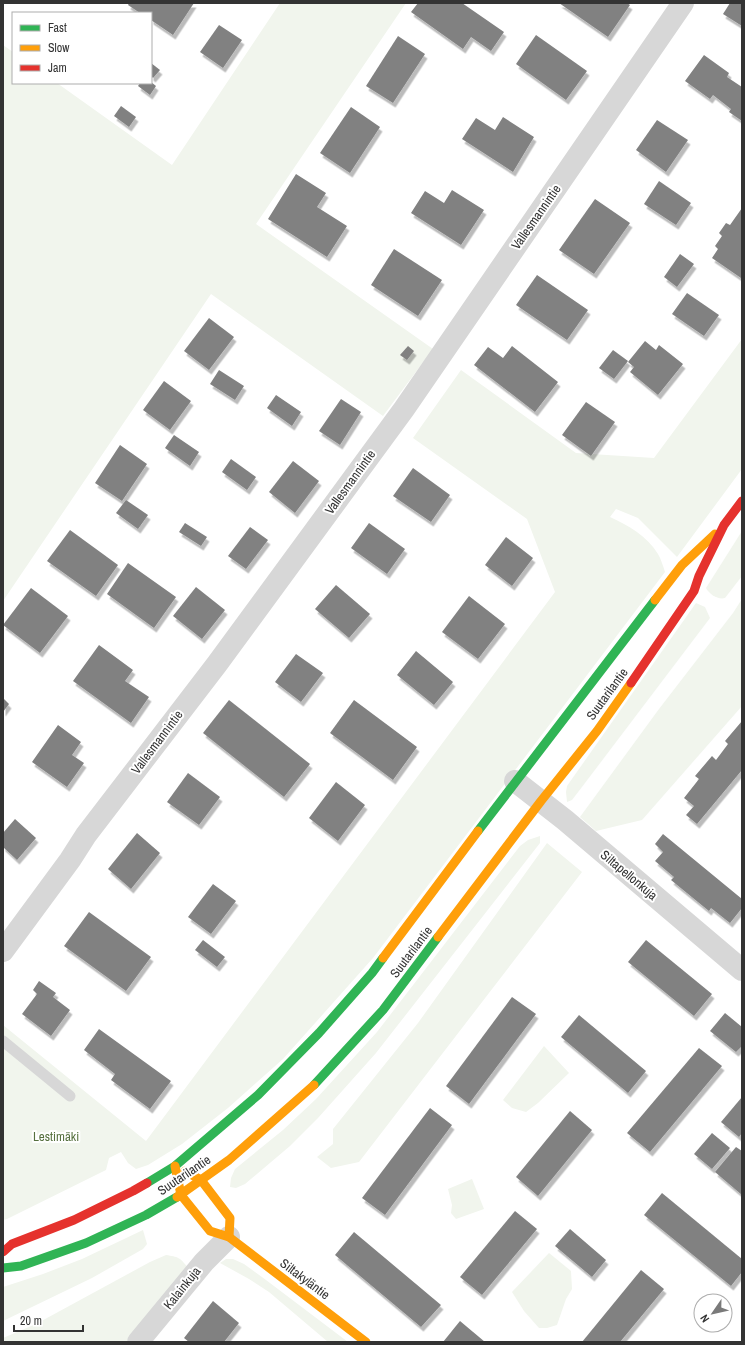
<svg xmlns="http://www.w3.org/2000/svg" width="745" height="1345" viewBox="0 0 745 1345" font-family="'Archivo Narrow',sans-serif">
  <style>
    .green { fill: #f1f5ed }
    .building { fill: #818181; filter: url(#shadow) }
    .lines { fill: none; stroke-linecap: round; stroke-linejoin: round }
    .lane { stroke: #d7d7d7; stroke-width: 11 }
    .street { stroke: #d7d7d7; stroke-width: 22 }
    .fast { stroke: #30b455; stroke-width: 9 }
    .slow { stroke: #ff9f0a; stroke-width: 9 }
    .jam { stroke: #e5322d; stroke-width: 9 }
    .labels { text-anchor: middle; dominant-baseline: central; stroke-width: 4; stroke-linejoin: round; paint-order: stroke }
    .street-label { font-size: 13px; fill: #333; stroke: #fff }
    .park-label { font-size: 13px; fill: #56703f; stroke: #fff }
  </style>
  <defs>
    <filter id="shadow"><feDropShadow dx="2.5" dy="4.5" stdDeviation="0" flood-color="#0004"/></filter>
  </defs>
  <rect width="100%" height="100%" fill="#fff"/>
  <g class="green">
    <path d="M280,3H406L256,224L433,349L383,416L211,294L3,601V45L13,52V83H57L172,165Z"/>
    <path d="M742,339V469L677,557L638,518L616,509L610,517C628,525 647,536 658,554C661,559 663,566 665,572L373,958L283,1059L228,1108L182,1144L148,1165L136,1169L128,1163L121,1152L109,1158L106,1170L7,1219L3,1220V1025L146,1141L555,592L527,519L413,438L461,370L576,453L654,458Z"/>
    <path d="M742,531V576L725,598C718,600 709,594 706,588Z"/>
    <path d="M742,599V706L642,820L596,831L580,817L659,709L733,613Z"/>
    <path d="M696,603L705,607L710,618L585,783L572,800L567,802L566,792L567,786Z"/>
    <path d="M540,836V843L376,1053L318,1118L290,1146L245,1184L236,1188L230,1187L231,1178L235,1169L283,1130L316,1099L377,1032L520,846L528,840Z"/>
    <path d="M547,843L582,872L359,1162L331,1168L317,1157L333,1144V1129L418,1023Z"/>
    <path d="M544,1046L569,1073L538,1103L526,1112L512,1108L503,1100Z"/>
    <path d="M472,1179L484,1209L456,1219L451,1213L452,1205L448,1189Z"/>
    <path d="M143,1230L147,1244L143,1249L92,1278L3,1321V1287L43,1274L82,1259Z"/>
    <path d="M549,1253L571,1271L572,1289L566,1299L557,1325L547,1328H539L524,1311L512,1292Z"/>
    <path d="M166,1255C178,1257 180,1257 188,1268L183,1276L126,1342H3V1338L36,1324L150,1262Z"/>
    <path d="M226,1259H233L244,1264L266,1280L348,1342H328L269,1292L249,1279L220,1263Z"/>
  </g>
  <g class="building">
    <path d="M129,3H194L173,35L151,20V13H140L128,5Z"/>
    <path d="M418,3H462L504,32L491,51L471,37L463,49L411,12Z"/>
    <path d="M559,3H627L630,5L608,37Z"/>
    <path d="M730,3H742V26L723,14Z"/>
    <path d="M219,25L242,40L223,68L200,52Z"/>
    <path d="M536,35L587,71L566,100L516,64Z"/>
    <path d="M398,36L425,54L393,103L366,86Z"/>
    <path d="M704,55L729,73L727,77L742,87V121L729,112L731,109L713,95L710,99L685,81Z"/>
    <path d="M151,63L160,70L153,78L151,76Z"/>
    <path d="M151,82L156,86L150,95L138,86L140,83H151Z"/>
    <path d="M121,106L136,117L129,127L114,116Z"/>
    <path d="M351,107L380,127L350,173L320,153Z"/>
    <path d="M503,117L534,137L513,172L462,139L476,118L495,130Z"/>
    <path d="M657,120L688,140L666,172L636,150Z"/>
    <path d="M296,174L326,193L317,207L347,226L327,257L268,219Z"/>
    <path d="M659,181L691,203L676,225L644,204Z"/>
    <path d="M452,190L484,210L461,245L411,213L425,191L444,203Z"/>
    <path d="M595,199L630,223L594,274L559,250Z"/>
    <path d="M742,208V276L741,278L712,258L718,249L715,246L722,236L719,233L726,223L730,225Z"/>
    <path d="M394,249L442,280L418,316L371,285Z"/>
    <path d="M680,254L694,264L677,287L664,277Z"/>
    <path d="M537,275L588,310L567,340L516,305Z"/>
    <path d="M687,293L719,315L704,336L672,314Z"/>
    <path d="M209,318L234,337L209,370L184,351Z"/>
    <path d="M645,341L656,350L659,345L683,364L658,395L630,372L634,367L628,362Z"/>
    <path d="M408,346L414,351L407,360L400,355Z"/>
    <path d="M512,346L558,382L535,412L474,365L488,347L503,358Z"/>
    <path d="M613,350L628,361L614,379L599,368Z"/>
    <path d="M219,370L244,386L235,400L210,384Z"/>
    <path d="M164,381L191,401L170,430L143,410Z"/>
    <path d="M276,395L301,412L292,426L267,408Z"/>
    <path d="M341,399L361,412L340,445L319,431Z"/>
    <path d="M586,402L615,422L591,456L562,435Z"/>
    <path d="M174,435L199,452L190,466L165,448Z"/>
    <path d="M120,445L147,464L122,501L95,483Z"/>
    <path d="M231,459L256,477L247,490L222,472Z"/>
    <path d="M293,461L319,481L295,513L269,492Z"/>
    <path d="M413,468L450,495L431,522L393,496Z"/>
    <path d="M126,500L148,515L138,529L116,513Z"/>
    <path d="M185,523L207,537L201,546L179,532Z"/>
    <path d="M369,523L405,549L387,574L351,548Z"/>
    <path d="M250,527L268,540L246,569L228,556Z"/>
    <path d="M70,530L118,565L96,596L47,561Z"/>
    <path d="M506,537L533,558L512,586L485,565Z"/>
    <path d="M128,563L176,597L154,628L107,594Z"/>
    <path d="M336,585L370,614L349,638L315,609Z"/>
    <path d="M196,587L225,610L202,639L173,616Z"/>
    <path d="M31,588L68,616L40,653L3,625Z"/>
    <path d="M469,596L505,624L478,659L442,632Z"/>
    <path d="M99,645L133,670L125,681L149,697L131,723L73,681Z"/>
    <path d="M416,651L453,682L434,705L397,675Z"/>
    <path d="M296,654L323,673L301,702L275,682Z"/>
    <path d="M3,698L9,704L3,712Z"/>
    <path d="M229,700L310,764L284,797L203,733Z"/>
    <path d="M354,700L417,747L393,780L330,733Z"/>
    <path d="M742,721V770L697,824L686,815L694,806L684,798L699,779L695,776L712,756L716,760L728,744L725,741Z"/>
    <path d="M58,725L81,742L72,755L84,763L67,787L32,762Z"/>
    <path d="M188,773L220,797L199,825L167,802Z"/>
    <path d="M336,782L365,805L338,841L309,818Z"/>
    <path d="M15,819L36,838L17,860L3,847V833Z"/>
    <path d="M137,833L160,853L131,889L108,869Z"/>
    <path d="M663,834L742,899V908L730,923L711,908L709,911L671,880L674,877L655,861L663,852L655,844Z"/>
    <path d="M213,884L236,901L211,934L188,917Z"/>
    <path d="M89,912L151,957L126,991L64,946Z"/>
    <path d="M203,940L225,957L217,967L195,950Z"/>
    <path d="M646,940L712,994L694,1016L628,962Z"/>
    <path d="M39,981L56,993L53,997L70,1010L51,1036L22,1014L37,994L33,990Z"/>
    <path d="M512,997L536,1014L469,1104L446,1086Z"/>
    <path d="M725,1013L742,1027V1046L736,1052L710,1031Z"/>
    <path d="M579,1015L646,1071L628,1093L561,1037Z"/>
    <path d="M99,1029L171,1081L150,1109L111,1080L115,1074L84,1050Z"/>
    <path d="M699,1048L722,1066L650,1152L627,1133Z"/>
    <path d="M742,1097V1133L739,1137L721,1122Z"/>
    <path d="M430,1108L452,1125L385,1215L362,1198Z"/>
    <path d="M570,1111L592,1130L538,1196L516,1177Z"/>
    <path d="M712,1133L730,1148L712,1169L694,1154Z"/>
    <path d="M736,1147L742,1151V1195L715,1172Z"/>
    <path d="M662,1193L742,1259V1272L731,1286L644,1215Z"/>
    <path d="M515,1211L537,1229L482,1295L460,1277Z"/>
    <path d="M570,1229L606,1260L592,1277L555,1246Z"/>
    <path d="M354,1232L441,1305L421,1327L335,1255Z"/>
    <path d="M641,1270L664,1289L620,1342H582Z"/>
    <path d="M213,1301L239,1323L224,1342H189L184,1338Z"/>
    <path d="M460,1321L485,1342H443Z"/>
  </g>
  <g class="lines">
    <path class="lane" d="M3,1041L70,1096"/>
    <g class="street">
      <path d="M515,781L565,820L742,970"/>
      <path d="M3,951L70,860L86,835L217,664L404,409L683,3"/>
      <path d="M138,1342L204,1262L229,1237"/>
    </g>
    <g class="fast">
      <path d="M478,831L655,600"/>
      <path d="M314,1085L383,1010L438,937"/>
      <path d="M147,1183L175,1166L258,1095L319,1033L372,973L383,958"/>
      <path d="M3,1268L21,1266L86,1243L146,1215L177,1197"/>
    </g>
    <g class="slow">
      <path d="M655,600L682,565L715,534"/>
      <path d="M438,937L541,801L597,731L631,683"/>
      <path d="M383,958L478,831"/>
      <path d="M175,1166L181,1195L210,1231L229,1237L366,1342"/>
      <path d="M185,1171L201,1180L230,1218L229,1237"/>
      <path d="M177,1197L229,1160L314,1085"/>
    </g>
    <g class="jam">
      <path d="M631,683L694,591L699,576L724,525L742,501"/>
      <path d="M3,1252L12,1244L74,1220L133,1191L147,1183"/>
    </g>
  </g>
  <g class="labels">
    <g class="street-label">
      <text transform="translate(536 217) rotate(-55)">Vallesmannintie</text>
      <text transform="translate(350 482) rotate(-54)">Vallesmannintie</text>
      <text transform="translate(607 694) rotate(-54)">Suutarilantie</text>
      <text transform="translate(157 742) rotate(-53)">Vallesmannintie</text>
      <text transform="translate(629 875) rotate(40)">Siltapellonkuja</text>
      <text transform="translate(411 952) rotate(-53)">Suutarilantie</text>
      <text transform="translate(184 1175) rotate(-34)">Suutarilantie</text>
      <text transform="translate(305 1279) rotate(37)">Siltakyläntie</text>
      <text transform="translate(182 1288) rotate(-51)">Kalainkuja</text>
    </g>
    <g class="park-label">
      <text x="56" y="1136">Lestimäki</text>
    </g>
  </g>
  <rect width="745" height="1345" fill="none" stroke="#333333" stroke-width="8"/>
  <rect x="12" y="12" width="140" height="72" fill="#ffffff" stroke="#adadad"/>
  <rect x="20" y="25" width="20" height="6" fill="#30b455" stroke="#adadad"/>
  <text x="48" y="32" font-size="12" fill="#333333">Fast</text>
  <rect x="20" y="45" width="20" height="6" fill="#ff9f0a" stroke="#adadad"/>
  <text x="48" y="52" font-size="12" fill="#333333">Slow</text>
  <rect x="20" y="65" width="20" height="6" fill="#e5322d" stroke="#adadad"/>
  <text x="48" y="72" font-size="12" fill="#333333">Jam</text>
  <g transform="translate(713 1313) rotate(236)"><circle r="19" fill="#ffffff" stroke="#adadad"/>
  <path d="M0-3L7 15L0 10L-7 15Z" fill="#7a7a7a"/>
  <text y="-6" font-size="11" font-weight="bold" text-anchor="middle" fill="#333333">N</text>
  </g>
  <path d="M14 1325v6h69v-6" fill="none" stroke="#333333" stroke-width="2"/>
  <text x="20" y="1325" font-size="12" fill="#333333" stroke="#ffffff" stroke-width="3" paint-order="stroke">20 m</text>
</svg>
